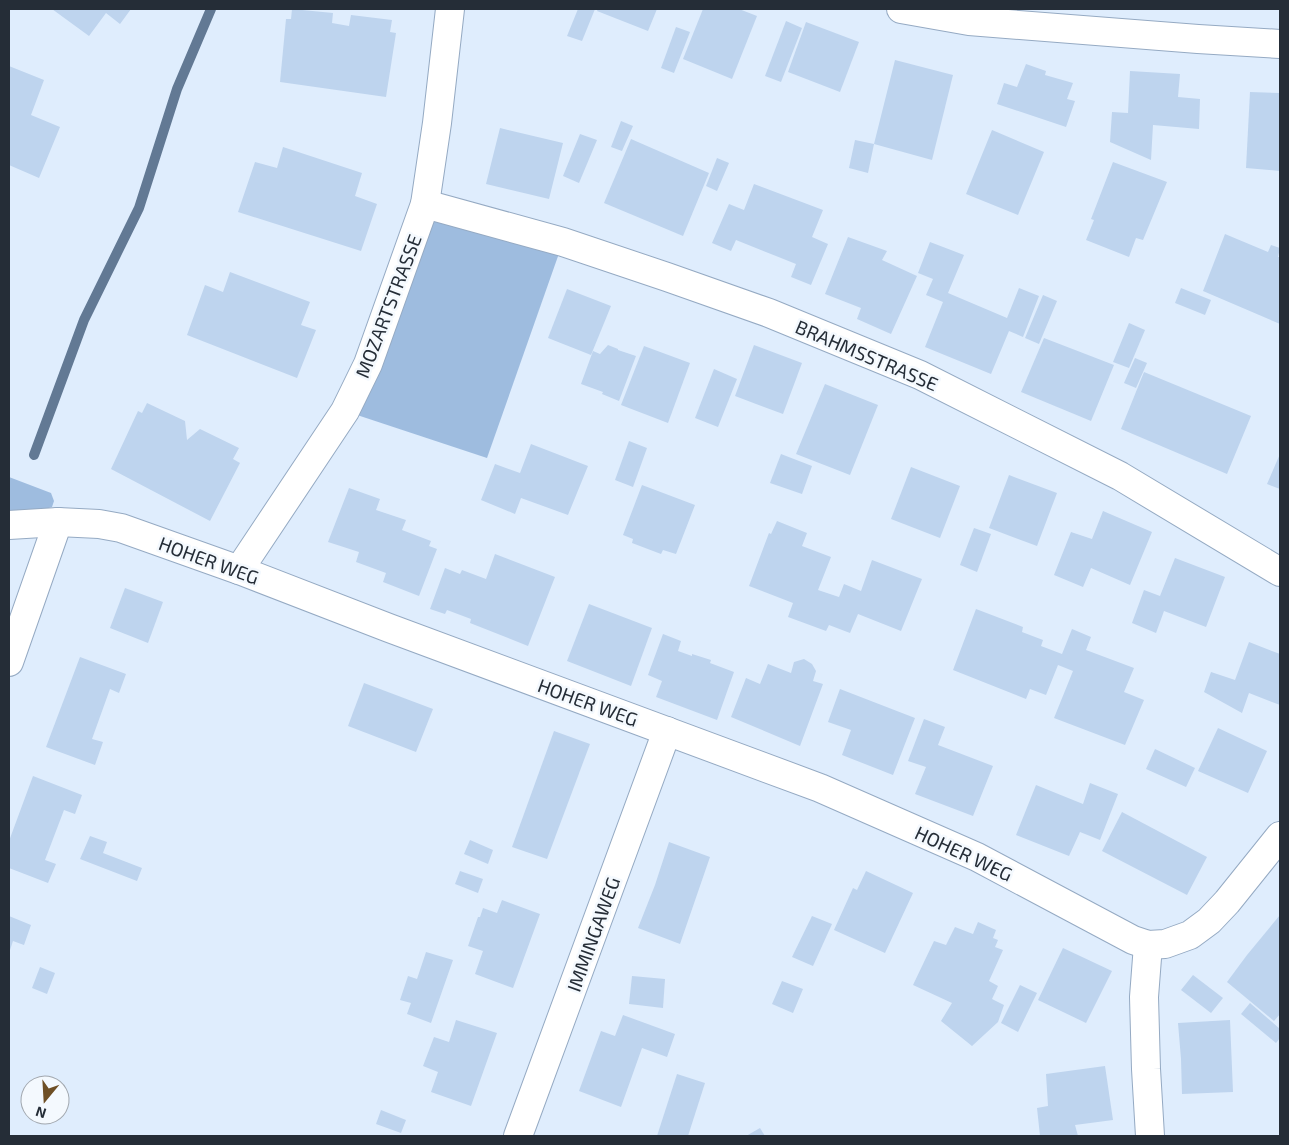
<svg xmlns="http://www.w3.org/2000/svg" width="1289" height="1145" viewBox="0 0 1289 1145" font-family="'Exo 2',sans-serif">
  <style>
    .green { fill: #9ebcdf }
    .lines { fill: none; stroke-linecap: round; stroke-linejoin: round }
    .stream { stroke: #627994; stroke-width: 10 }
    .building { fill: #bed4ee }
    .street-casing { stroke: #95aac3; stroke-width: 30 }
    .street { stroke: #fff; stroke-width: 28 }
    .labels { text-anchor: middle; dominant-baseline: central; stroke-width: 5; stroke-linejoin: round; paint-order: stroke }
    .street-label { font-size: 19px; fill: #252d37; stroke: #f4f9fe }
  </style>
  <rect width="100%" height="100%" fill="#dfedfd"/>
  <g class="green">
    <path d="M425,204L563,242L487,458L345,411Z"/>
    <path d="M9,477L51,493L54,501L52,507L32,513L9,511Z"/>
  </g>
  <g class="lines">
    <path class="stream" d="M34,455L84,320L139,208L177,89L211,9"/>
  </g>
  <g class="building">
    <path d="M52,9H131L120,24L106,13L89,36Z"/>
    <path d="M292,9L333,13L332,23L349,26L351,15L392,20L390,32L396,33L386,97L280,82L286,19H291Z"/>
    <path d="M578,9H595L582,41L567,36Z"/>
    <path d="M598,9H657L648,31L597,11Z"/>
    <path d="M703,9H739L757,16L732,79L683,59Z"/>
    <path d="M786,21L802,28L781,82L765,76Z"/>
    <path d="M806,22L859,42L840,92L788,72Z"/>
    <path d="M676,27L690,32L674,73L661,68Z"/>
    <path d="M895,60L953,75L932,160L874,144Z"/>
    <path d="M1026,64L1046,71L1045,75L1073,83L1067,99L1075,101L1066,127L997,104L1004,83L1017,87Z"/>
    <path d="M9,66L44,80L31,115L60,127L39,178L9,165Z"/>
    <path d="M1130,71L1180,74L1178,97L1200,99L1199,129L1153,125L1151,160L1110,142L1112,112L1128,113Z"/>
    <path d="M1250,92L1280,93V171L1246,168Z"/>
    <path d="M621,121L633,126L622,151L611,147Z"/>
    <path d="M500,128L563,143L549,199L486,184Z"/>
    <path d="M992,130L1044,152L1018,215L966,194Z"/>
    <path d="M580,134L597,140L579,183L563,176Z"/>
    <path d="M631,139L709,173L683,236L604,203Z"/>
    <path d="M855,140L874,144L868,173L849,168Z"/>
    <path d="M283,147L362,173L355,196L377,204L361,251L238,212L255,162L277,168Z"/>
    <path d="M717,158L729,163L717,191L706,186Z"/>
    <path d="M1113,162L1167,182L1143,240L1136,238L1129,257L1086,240L1094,220L1091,219Z"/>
    <path d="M754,184L823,210L812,237L828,244L811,285L791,277L796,264L736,240L731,251L712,243L729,204L744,210Z"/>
    <path d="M1225,234L1268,252L1271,245L1280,248L1278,257H1280V324L1203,291Z"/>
    <path d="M848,237L887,251L882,260L917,276L891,334L857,319L861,308L825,294Z"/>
    <path d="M930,242L964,255L948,293L1007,318L1019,288L1039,296L1023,337L1009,331L991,374L925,347L943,302L926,295L933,279L918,273Z"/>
    <path d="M230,272L310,302L301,325L316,330L297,378L187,335L205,285L223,292Z"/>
    <path d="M1181,288L1211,300L1205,315L1175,303Z"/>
    <path d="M567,289L611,306L591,355L548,338Z"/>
    <path d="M1043,295L1057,301L1039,344L1025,338Z"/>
    <path d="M1129,323L1145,330L1129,368L1113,362Z"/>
    <path d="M1044,338L1114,365L1091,421L1021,392Z"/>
    <path d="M608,345L618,349V350L636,356L619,401L602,394L603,392L581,384L593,351L600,354Z"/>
    <path d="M754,345L802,363L783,414L735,396Z"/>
    <path d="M644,346L690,363L668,423L621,405Z"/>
    <path d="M1135,358L1147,363L1136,388L1124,383Z"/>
    <path d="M714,369L737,379L718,427L695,418Z"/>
    <path d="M1144,372L1251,416L1227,474L1121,429Z"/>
    <path d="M825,384L878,405L850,475L796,454Z"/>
    <path d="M147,403L185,421L187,440L200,429L239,448L233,459L240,463L210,521L111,469L138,411L142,413Z"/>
    <path d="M629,441L647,448L633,487L615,480Z"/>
    <path d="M531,444L588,466L568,515L521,498L515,514L481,500L495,464L520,473Z"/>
    <path d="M781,454L812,466L802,494L770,483Z"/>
    <path d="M1280,454V489L1267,484Z"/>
    <path d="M911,467L960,486L940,538L891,519Z"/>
    <path d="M1009,475L1057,493L1037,546L989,528Z"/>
    <path d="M642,485L695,505L676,554L663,550L661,554L632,543L633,539L623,535Z"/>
    <path d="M349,488L380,499L376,510L406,520L402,530L431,541L429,546L437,549L419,596L383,582L386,573L356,562L359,552L328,542Z"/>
    <path d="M1103,511L1152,532L1130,585L1091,568L1083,587L1054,575L1071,532L1092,539Z"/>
    <path d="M777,521L807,533L802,546L831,557L818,590L839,597L844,584L861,591L872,560L922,579L901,631L858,614L850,633L829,625L826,631L788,617L793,603L749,586L769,533L771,534Z"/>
    <path d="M974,528L991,534L977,572L960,565Z"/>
    <path d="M495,554L555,577L528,646L470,623L471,619L447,610L445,614L430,609L445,568L460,574L462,570L486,579Z"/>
    <path d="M1175,558L1225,577L1206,627L1164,611L1156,633L1132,623L1144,590L1160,596Z"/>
    <path d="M125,588L163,602L148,643L110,628Z"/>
    <path d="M589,604L652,628L631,686L567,661Z"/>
    <path d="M976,609L1023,627L1022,632L1043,640L1041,646L1062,654L1072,629L1091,637L1086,650L1134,668L1124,692L1144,700L1125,745L1054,718L1073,671L1058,665L1046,695L1030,689L1026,699L953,670Z"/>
    <path d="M663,634L681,641L678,651L692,656V654L711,660L710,663L734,672L717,720L656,697L662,681L648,675Z"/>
    <path d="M1249,642L1280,654V705L1249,693L1242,713L1204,692L1211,672L1235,680Z"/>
    <path d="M80,657L126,674L119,693L110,689L92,739L103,742L95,765L46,747Z"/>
    <path d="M804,659L812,664L816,671L813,681L823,684L800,746L731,717L746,678L760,684L768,664L791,673L794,662Z"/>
    <path d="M364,683L433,709L416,752L348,726Z"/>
    <path d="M840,689L915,718L893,775L842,755L851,730L828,722Z"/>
    <path d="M924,719L945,727L938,745L993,766L973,816L915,794L926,767L908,761Z"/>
    <path d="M1218,728L1267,751L1248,793L1198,771Z"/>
    <path d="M554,731L590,744L547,859L512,847Z"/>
    <path d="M1155,749L1195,768L1186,787L1146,769Z"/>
    <path d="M33,776L82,795L75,814L64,810L45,860L56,864L48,883L9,868V841Z"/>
    <path d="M1090,783L1118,794L1100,840L1080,832L1069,856L1016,835L1036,785L1083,804Z"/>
    <path d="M1122,812L1207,857L1187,895L1102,851Z"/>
    <path d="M90,836L107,842L103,853L142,868L137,881L80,859Z"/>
    <path d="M470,840L493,850L488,864L464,854Z"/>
    <path d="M669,842L710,857L680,944L638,928L655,885Z"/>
    <path d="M460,871L483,879L478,893L455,884Z"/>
    <path d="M866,871L913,893L885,953L834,930L853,888L857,890Z"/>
    <path d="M502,900L540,914L513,988L475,974L483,951L468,946L478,917H480L483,908L497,913Z"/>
    <path d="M1280,915V1014L1274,1021L1227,982L1247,955Z"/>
    <path d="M9,916L31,925L24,945L13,941L9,953Z"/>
    <path d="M812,916L832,924L813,966L792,957Z"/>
    <path d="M978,922L996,930L993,938L998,940L995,947L1003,950L989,981L998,986L992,999L1004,1005L998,1022L972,1046L941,1021L952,1003L913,985L934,941L946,945L955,927L973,934Z"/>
    <path d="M1063,948L1112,971L1086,1023L1038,1000Z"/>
    <path d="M426,952L453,960L431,1023L407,1014L411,1003L400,1000L408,976L417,979Z"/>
    <path d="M40,967L55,973L47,994L32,988Z"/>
    <path d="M1193,975L1223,998L1211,1013L1181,990Z"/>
    <path d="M632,976L665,979L663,1008L629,1004Z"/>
    <path d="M782,981L803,989L793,1013L772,1004Z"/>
    <path d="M1020,985L1037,993L1018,1032L1001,1023Z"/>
    <path d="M1250,1003L1280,1029V1038L1276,1043L1241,1014Z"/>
    <path d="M623,1015L675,1034L667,1057L642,1048L621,1107L579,1091L601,1031L615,1036Z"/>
    <path d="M456,1020L497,1033L471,1106L431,1092L438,1072L423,1066L434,1037L449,1042Z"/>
    <path d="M1230,1020L1233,1092L1182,1094L1181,1059L1178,1023Z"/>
    <path d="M1105,1066L1113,1120L1075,1125L1078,1136H1040L1037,1108L1048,1106L1046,1074Z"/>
    <path d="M677,1074L705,1083L688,1136H657Z"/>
    <path d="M381,1110L406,1120L401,1133L376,1124Z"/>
    <path d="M760,1128L765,1136H746Z"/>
  </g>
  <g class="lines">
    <defs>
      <g id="street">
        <path d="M901,9L969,21L1198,39L1280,44"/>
        <path d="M425,204L563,242L667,277L769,313L920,375L1120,476L1280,572"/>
        <path d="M9,525L58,522L99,524L121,528L239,570L389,628L820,788L977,857L1133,940L1148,945L1165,944L1190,935L1209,921L1227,902L1280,836"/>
        <path d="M239,570L345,411L368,364L425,204L437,123L450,9"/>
        <path d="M9,662L58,522"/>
        <path d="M1148,945L1144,997L1146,1069L1150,1136"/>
        <path d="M518,1136L667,731"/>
      </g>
    </defs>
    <use href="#street" class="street-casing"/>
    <use href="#street" class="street"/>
  </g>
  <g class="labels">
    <g class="street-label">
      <text transform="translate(388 306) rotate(-69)">MOZARTSTRASSE</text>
      <text transform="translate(867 355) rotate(23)">BRAHMSSTRASSE</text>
      <text transform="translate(209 560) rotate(20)">HOHER WEG</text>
      <text transform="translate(588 702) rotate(20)">HOHER WEG</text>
      <text transform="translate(964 853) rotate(25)">HOHER WEG</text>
      <text transform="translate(593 934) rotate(-70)">IMMINGAWEG</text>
    </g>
  </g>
  <rect width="1289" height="1145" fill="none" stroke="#252d37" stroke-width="20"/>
  <g transform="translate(45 1100) rotate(198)"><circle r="24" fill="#f4f9fe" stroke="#a1a7ae"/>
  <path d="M0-4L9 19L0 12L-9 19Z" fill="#6e4f25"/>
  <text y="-8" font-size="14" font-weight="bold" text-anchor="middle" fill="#252d37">N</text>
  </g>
</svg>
